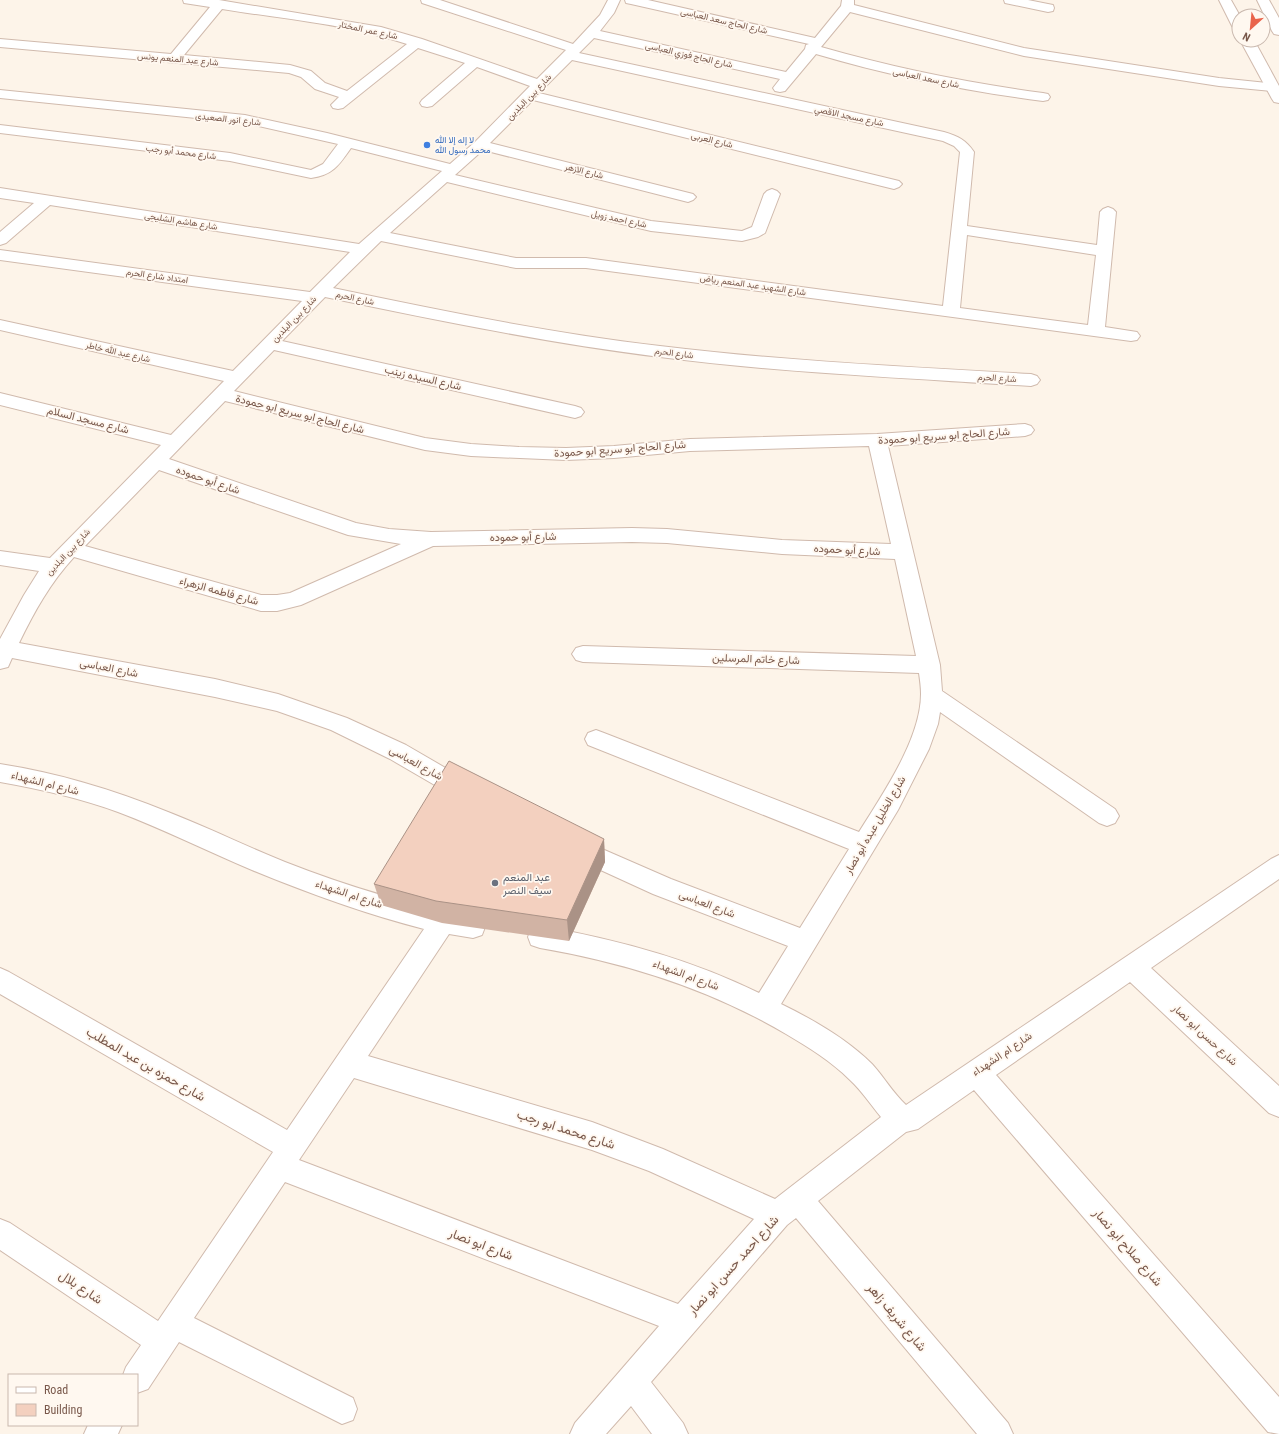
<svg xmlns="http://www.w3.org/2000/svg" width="1279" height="1434" viewBox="0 0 1279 1434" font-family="'Roboto Condensed',Vazirmatn,sans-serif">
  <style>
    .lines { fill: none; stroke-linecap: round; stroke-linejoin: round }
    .minor-casing { stroke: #d0baad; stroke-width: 2 }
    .tertiary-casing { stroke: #d0baad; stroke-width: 2 }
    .minor { fill: #fff; fill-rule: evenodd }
    .tertiary { fill: #fff; fill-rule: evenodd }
    .wall { fill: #d1b3a4 }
    .shaded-wall { fill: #aa9286 }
    .building { fill: #f3d0bf; stroke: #aa9286 }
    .shop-dot { fill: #3f7fe0; stroke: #fff8f0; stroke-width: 1.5 }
    .worship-dot { fill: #6b7280; stroke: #fff8f0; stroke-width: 1.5 }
    .labels { text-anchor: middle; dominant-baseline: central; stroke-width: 3.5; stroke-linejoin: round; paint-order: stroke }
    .far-street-label { font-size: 9px; fill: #79584b; stroke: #fff8f0 }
    .far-shop-label { font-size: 9px; fill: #366cbe; stroke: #fff8f0; text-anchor: start }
    .street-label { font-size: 11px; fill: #79584b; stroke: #fff8f0 }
    .worship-label { font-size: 11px; fill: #5b616d; stroke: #fff8f0; text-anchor: start }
    .near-street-label { font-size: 13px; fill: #79584b; stroke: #fff8f0 }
  </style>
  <rect width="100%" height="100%" fill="#fdf4e9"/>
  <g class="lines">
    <defs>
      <g id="minor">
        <path d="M183,0H219L381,27L422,39L537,79L566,50L422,3L421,0H440L573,44L600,15L608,0H620L614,13L600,31L786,72L805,49L806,45L809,44L631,4L626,3L625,0H648L815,38L841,6L842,0H854V5L1024,48L1219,78L1277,84L1279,87L1277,90L1272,91L1219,86L1024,56L850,12L821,47C894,68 968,83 1043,93L1048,94L1050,97L1048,100L1043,101C966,91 890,76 816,54L785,91L780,92L775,91L773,88L780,79L594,38L579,53L944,132C958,136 966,140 974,152L967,226L1097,245L1100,212L1103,209L1108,207L1113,209L1116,212L1105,327L1137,332L1140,336L1137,340L1131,341L586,268H516L381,241L333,288C442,311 550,333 660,346C783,361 907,367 1031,374L1037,376L1040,380L1037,384L1031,386C907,378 783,373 660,357C547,343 436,320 325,297L282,341L575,406L581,408L584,412L581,416L575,418L274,350L234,391L425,438L471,444L519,447L566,448L614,446L690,439L877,434L1025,424L1031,426L1034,430L1031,434L1025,436L888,446L940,665L942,691L1115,809L1119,816L1115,823L1107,826L1099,823L940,712L938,724L929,749L898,810L781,1004C812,1019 847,1039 872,1064C884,1077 893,1093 906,1105L1271,859L1279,855V879L1151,968L1279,1086V1117L1269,1113L1130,982L996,1075L1279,1397V1434L1268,1432L974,1090L918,1129L906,1132L818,1201L1008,1423L1013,1434H977L796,1218L787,1225L651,1382L683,1423L688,1434H652L631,1406L606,1434H570L575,1423L659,1326L285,1182L194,1318L353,1398L357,1409L353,1420L342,1424L179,1342L148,1389L137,1393V1375H123L126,1367L141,1345L0,1250V1219L10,1223L158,1321L273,1152L0,994V968L9,972L287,1130L424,929C365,914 308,893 252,870C207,851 163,829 118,812C80,798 40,789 0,782V764C58,773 114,790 168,812C207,827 245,846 285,862C346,886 408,905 473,916L482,919L485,927L482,935L473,938L449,934L368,1056L592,1122L663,1149L775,1199L881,1117C871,1105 862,1091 850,1080C831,1061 808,1047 786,1034C710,989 627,963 540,948L531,945L528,937L531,929L540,926C616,939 690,959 759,993L788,946L653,894L570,856L566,849L570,842L578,839L586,842L671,879L800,928L849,849L588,745L585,739L588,733L596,730L604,733L859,832C882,795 921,739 921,694C921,687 920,680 919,673L583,662L576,660L572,654L576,648L583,646L916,656L895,559L782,554L667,543L632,542L433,546L301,605L277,611H261L74,557C50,583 34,612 19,643L215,679L278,694L347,718L406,745L473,784L476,791L473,798L465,801L457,798L390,759L331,730L277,711L215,697L12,658L8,667L0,669V639L24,595L39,571L0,565V551L50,558L161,445L0,405V393L171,435L224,381L0,330V320L233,371L302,301L0,260V250L310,292L350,252L50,205L6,243L0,245V232L34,203L0,198V188L359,244L442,171L351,148C339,165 333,175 311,178L230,161L0,133V125L230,153L311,170L323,164L338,144L245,123L0,98V90L245,115L327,133L450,164L475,142L530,86L477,67L432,106L427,107L422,106L420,103L422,100L465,63L418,48L343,108L338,109L333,108L331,105L339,97L315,89L301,77L289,73L0,47V39L171,54L210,7L184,3ZM222,9C283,19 347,24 407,44L347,91L325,83L311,71L290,65L184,55ZM572,60L943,141L954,146L960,152L943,306L586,258H516L390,233L447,182L651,231L742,241L758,237L765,233L780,194L777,191L772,189L767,191L764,194L752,227L742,231L651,221L455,175L483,150L688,202L693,200L696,197L693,194L490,143L533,100L894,189L899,187L902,184L899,181L539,93ZM967,235L1096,255L1088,325L960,308ZM225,401L425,450L471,456L566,460L614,458L690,451L869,446L891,544L782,540L667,529L632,528L431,532L389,529L356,523L169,459ZM159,470L348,535L401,544L290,593L277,595H261L85,546ZM354,1078L592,1150L649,1171L754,1219L678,1304L299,1160Z"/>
        <path d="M1004,0H1028L1053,5L1054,8L1053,11L1048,12L1005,3Z"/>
        <path d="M88,1425H122L118,1434H84Z"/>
      </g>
      <g id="tertiary">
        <path d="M1219,0H1231L1240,16L1239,30L1234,29L1232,26Z"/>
        <path d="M1257,0H1269L1279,18V35L1274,34L1272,31Z"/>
        <path d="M1240,40H1254L1279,86V103L1274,102L1272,99Z"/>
      </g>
    </defs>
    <use href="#minor" class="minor-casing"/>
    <use href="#tertiary" class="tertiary-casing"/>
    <use href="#minor" class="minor"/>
    <use href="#tertiary" class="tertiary"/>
  </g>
  <path class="wall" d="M604,839L605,862L569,941L442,923L381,905L374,884Z"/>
  <path class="shaded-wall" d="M604,839L605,862L569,941L567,920Z"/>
  <path class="building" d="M449,761L604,839L567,920L436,901L374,884Z"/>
  <circle class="shop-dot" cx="427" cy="145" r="4"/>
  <circle class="worship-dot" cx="495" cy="883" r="4"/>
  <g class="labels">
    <g class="far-street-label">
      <text transform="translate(724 21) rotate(13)">شارع الحاج سعد العباسى</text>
      <text transform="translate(368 30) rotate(12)">شارع عمر المختار</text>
      <text transform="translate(689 55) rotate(13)">شارع الحاج فوزي العباسى</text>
      <text transform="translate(178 59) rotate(5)">شارع عبد المنعم يونس</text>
      <text transform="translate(926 78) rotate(12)">شارع سعد العباسى</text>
      <text transform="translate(529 97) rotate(-46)">شارع بين البلدين</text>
      <text transform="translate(849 116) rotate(12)">شارع مسجد الاقصي</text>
      <text transform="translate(228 119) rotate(6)">شارع انور الصعيدى</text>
      <text transform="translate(712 140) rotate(14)">شارع العربى</text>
      <text transform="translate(181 152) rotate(7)">شارع محمد أبو رجب</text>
      <text transform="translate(584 171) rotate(14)">شارع الازهر</text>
      <text transform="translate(619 219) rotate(12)">شارع احمد زويل</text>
      <text transform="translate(181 221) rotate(9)">شارع هاشم الشليحى</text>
      <text transform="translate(157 276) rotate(8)">امتداد شارع الحرم</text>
      <text transform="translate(753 285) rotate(8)">شارع الشهيد عبد المنعم رياض</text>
      <text transform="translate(355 298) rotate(12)">شارع الحرم</text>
      <text transform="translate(294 319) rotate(-46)">شارع بين البلدين</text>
      <text transform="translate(118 352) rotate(13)">شارع عبد الله خاطر</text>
      <text transform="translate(674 353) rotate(7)">شارع الحرم</text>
      <text transform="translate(997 378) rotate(4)">شارع الحرم</text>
      <text transform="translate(68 552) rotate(-47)">شارع بين البلدين</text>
    </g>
    <g class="far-shop-label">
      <text x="435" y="140">لا إله إلا الله<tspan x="435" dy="10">محمد رسول الله</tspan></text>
    </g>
    <g class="street-label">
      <text transform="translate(423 378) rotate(13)">شارع السيده زينب</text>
      <text transform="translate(300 414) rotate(14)">شارع الحاج ابو سريع ابو حمودة</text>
      <text transform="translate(88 420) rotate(14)">شارع مسجد السلام</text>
      <text transform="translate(944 436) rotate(-4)">شارع الحاج ابو سريع ابو حمودة</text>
      <text transform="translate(620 449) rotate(-4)">شارع الحاج ابو سريع ابو حمودة</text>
      <text transform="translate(208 480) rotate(19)">شارع أبو حموده</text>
      <text transform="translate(523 537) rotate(-1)">شارع أبو حموده</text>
      <text transform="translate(847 550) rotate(3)">شارع أبو حموده</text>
      <text transform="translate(219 591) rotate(15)">شارع فاطمه الزهراء</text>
      <text transform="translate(756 659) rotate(2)">شارع خاتم المرسلين</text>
      <text transform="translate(109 668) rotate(11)">شارع العباسى</text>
      <text transform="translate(416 763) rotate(29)">شارع العباسى</text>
      <text transform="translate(45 783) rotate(14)">شارع ام الشهداء</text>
      <text transform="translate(875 825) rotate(-60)">شارع الخليل عبده أبو نصار</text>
      <text transform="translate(349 894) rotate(18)">شارع ام الشهداء</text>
      <text transform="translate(707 904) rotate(21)">شارع العباسى</text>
      <text transform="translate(686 975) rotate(20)">شارع ام الشهداء</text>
      <text transform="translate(1205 1035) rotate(43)">شارع حسن ابو نصار</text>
      <text transform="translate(1002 1054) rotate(-34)">شارع ام الشهداء</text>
    </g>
    <g class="worship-label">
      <text x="503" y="877">عبد المنعم<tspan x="503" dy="13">سيف النصر</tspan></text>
    </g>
    <g class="near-street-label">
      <text transform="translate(146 1064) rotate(30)">شارع حمزه بن عبد المطلب</text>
      <text transform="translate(566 1129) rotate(18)">شارع محمد ابو رجب</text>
      <text transform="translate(481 1244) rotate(21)">شارع ابو نصار</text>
      <text transform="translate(1128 1247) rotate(49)">شارع صلاح ابو نصار</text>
      <text transform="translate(733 1265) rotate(-48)">شارع احمد حسن ابو نصار</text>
      <text transform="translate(81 1287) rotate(34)">شارع بلال</text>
      <text transform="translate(897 1317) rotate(50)">شارع شريف زاهر</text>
    </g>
  </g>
  <rect x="8" y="1374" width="130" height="52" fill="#fff8f0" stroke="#c9b8ae"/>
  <rect x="16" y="1387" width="20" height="6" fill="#ffffff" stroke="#c9b8ae"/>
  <text x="44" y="1394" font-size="12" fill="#79584b">Road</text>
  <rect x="16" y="1404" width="20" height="12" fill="#f3d0bf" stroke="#c9b8ae"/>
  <text x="44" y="1414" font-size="12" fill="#79584b">Building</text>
  <g transform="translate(1251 28) rotate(207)"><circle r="19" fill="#fff8f0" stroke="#c9b8ae"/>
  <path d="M0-3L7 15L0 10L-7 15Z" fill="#e9644b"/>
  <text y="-6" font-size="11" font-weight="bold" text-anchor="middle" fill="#79584b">N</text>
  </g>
</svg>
